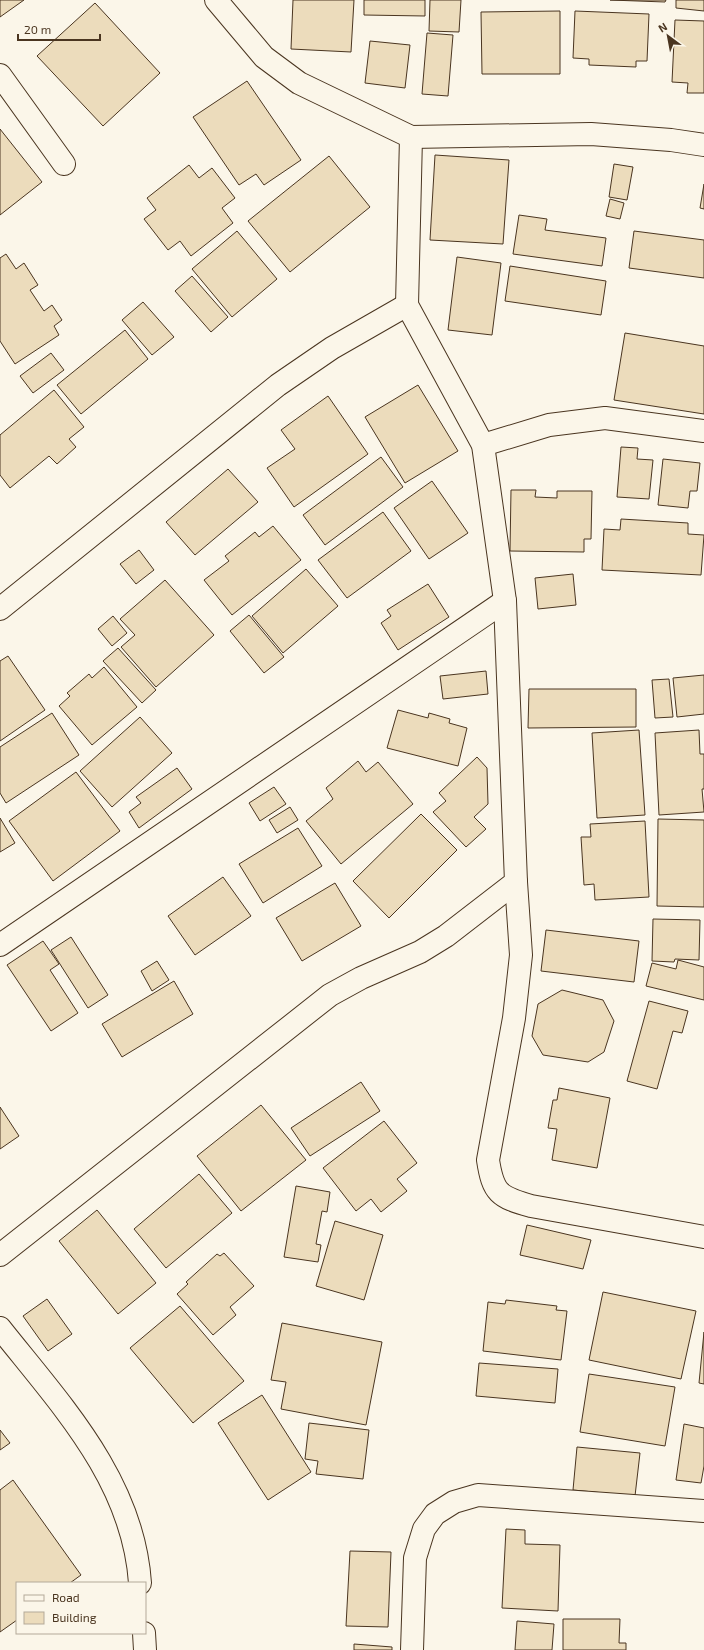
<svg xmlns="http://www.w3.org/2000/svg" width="704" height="1650" viewBox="0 0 704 1650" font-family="'Exo 2',sans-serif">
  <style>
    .building { fill: #ecdcbc; stroke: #4a3520 }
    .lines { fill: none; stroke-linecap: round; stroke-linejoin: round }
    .minor-casing { stroke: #4a3520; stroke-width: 24 }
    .minor { stroke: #fbf6e9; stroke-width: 22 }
  </style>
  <rect width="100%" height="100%" fill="#fbf6e9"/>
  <g class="building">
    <path d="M0,0H24L0,17Z"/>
    <path d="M293,0H354L351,52L291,49Z"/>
    <path d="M364,0H425V16L364,15Z"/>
    <path d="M430,0H461L459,32L429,31Z"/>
    <path d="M610,0H666L665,2Z"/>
    <path d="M676,0H704V11L676,8Z"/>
    <path d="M95,3L160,73L103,126L37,56Z"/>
    <path d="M560,11V74H482L481,12Z"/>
    <path d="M575,11L649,14L647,61H636V67L589,65V59L573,58Z"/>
    <path d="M675,20L704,21V93H687L688,83L672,82Z"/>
    <path d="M427,33L453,35L448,96L422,94Z"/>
    <path d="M370,41L410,45L405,88L365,83Z"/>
    <path d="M247,81L301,160L264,185L256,174L239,185L193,117Z"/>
    <path d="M0,129L42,182L0,215Z"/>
    <path d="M435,155L509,160L503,244L430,240Z"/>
    <path d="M329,156L370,207L290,272L248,221Z"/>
    <path d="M614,164L633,167L627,200L609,197Z"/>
    <path d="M189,165L199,178L212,168L235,198L222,208L233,223L191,256L180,241L168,250L144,219L156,210L147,198Z"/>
    <path d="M704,184V209L700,208Z"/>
    <path d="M610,199L624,203L620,219L606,216Z"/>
    <path d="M519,215L547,219L545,230L606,238L602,266L513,254Z"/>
    <path d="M237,231L277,279L232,317L192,269Z"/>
    <path d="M634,231L704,240V278L629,268Z"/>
    <path d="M6,254L16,269L24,263L38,285L30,290L44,311L52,305L62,320L54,326L59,335L15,364L0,341V258Z"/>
    <path d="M457,257L501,263L492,335L448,330Z"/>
    <path d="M510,266L606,281L601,315L505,301Z"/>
    <path d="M192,276L228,317L211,332L175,291Z"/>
    <path d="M143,302L174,337L152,355L122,320Z"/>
    <path d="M125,330L148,359L81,414L57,385Z"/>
    <path d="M625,333L704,346V414L614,400Z"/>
    <path d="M51,353L64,370L33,393L20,376Z"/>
    <path d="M418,385L458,451L405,483L365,417Z"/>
    <path d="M54,390L84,427L69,439L76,447L57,464L49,456L10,488L0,475V435Z"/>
    <path d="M328,396L368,454L294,507L267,468L295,449L281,430Z"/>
    <path d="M621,447L638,448L637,459L653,460L649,499L617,497Z"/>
    <path d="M381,457L403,487L325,545L303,515Z"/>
    <path d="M663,459L700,463L697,491H690L688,508L658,505Z"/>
    <path d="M228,469L258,502L195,555L166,522Z"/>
    <path d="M432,481L468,533L429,559L394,508Z"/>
    <path d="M511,490H536L535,497L557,498V491H592L591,539H584V552L510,551Z"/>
    <path d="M383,512L411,551L347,598L318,560Z"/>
    <path d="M621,519L688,523V534L704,535L701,575L602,570L604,529L620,530Z"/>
    <path d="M273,526L301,560L232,615L204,580L229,561L225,556L255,532L259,537Z"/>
    <path d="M139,550L154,570L136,584L120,564Z"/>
    <path d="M306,569L338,606L283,653L252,616Z"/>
    <path d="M573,574L576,605L538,609L535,578Z"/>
    <path d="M165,580L214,635L156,687L121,647L135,635L120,619Z"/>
    <path d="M428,584L449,617L398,650L381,623L391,616L387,610Z"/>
    <path d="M249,615L284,657L264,673L230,631Z"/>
    <path d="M113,616L127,633L112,646L98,629Z"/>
    <path d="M118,648L156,690L142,703L103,661Z"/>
    <path d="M8,656L45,710L0,741V661Z"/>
    <path d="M104,667L137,707L92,745L59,706L70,696L67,693L89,674L92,678Z"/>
    <path d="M486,671L488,694L443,699L440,676Z"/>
    <path d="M704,675V714L677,717L673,678Z"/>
    <path d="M669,679L673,717L655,718L652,680Z"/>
    <path d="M529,689H636V727L528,728Z"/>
    <path d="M398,710L428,718L429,713L450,719L449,723L467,728L458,766L387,748Z"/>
    <path d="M52,713L79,755L6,803L0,793V747Z"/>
    <path d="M140,717L172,753L112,807L80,771Z"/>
    <path d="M639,730L645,815L597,818L592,733Z"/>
    <path d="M699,730L700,754H704V789H702L704,812L659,815L655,733Z"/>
    <path d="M477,757L487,768L488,804L474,817L486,829L466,847L433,812L446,801L439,793Z"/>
    <path d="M358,761L366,772L378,762L413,804L341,864L306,821L333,799L326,788Z"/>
    <path d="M177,768L192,789L139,828L129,812L141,803L136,797Z"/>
    <path d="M76,772L120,831L53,881L9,821Z"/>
    <path d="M274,787L286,804L260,821L249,803Z"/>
    <path d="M290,807L298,820L277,833L269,820Z"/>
    <path d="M421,814L457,850L389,918L353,881Z"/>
    <path d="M0,818L15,843L0,852Z"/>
    <path d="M658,819L704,820V907L657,906Z"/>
    <path d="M645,821L649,897L595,900L594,884L584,885L581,837H591L590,824Z"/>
    <path d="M298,828L322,866L263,903L239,864Z"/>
    <path d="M223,877L251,916L195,955L168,916Z"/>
    <path d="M335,883L361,926L302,961L276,918Z"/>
    <path d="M653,919L700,920L699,960L675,959L674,962L652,961Z"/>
    <path d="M546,930L639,941L634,982L541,971Z"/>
    <path d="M71,937L108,995L88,1008L51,950Z"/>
    <path d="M43,941L59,964L50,970L78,1013L51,1031L7,965Z"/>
    <path d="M678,960L704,967V1000L646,986L652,963L676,969Z"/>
    <path d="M157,961L169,980L152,991L141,971Z"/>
    <path d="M174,981L193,1014L122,1057L102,1024Z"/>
    <path d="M562,990L603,1000L614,1021L604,1052L588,1062L543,1055L532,1036L538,1004Z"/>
    <path d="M649,1001L688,1011L682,1033L673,1031L657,1089L627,1081Z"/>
    <path d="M361,1082L380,1111L310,1156L291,1128Z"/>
    <path d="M559,1088L610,1098L597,1168L552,1160L557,1129L548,1128L553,1100H557Z"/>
    <path d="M261,1105L306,1160L241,1211L197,1156Z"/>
    <path d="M0,1107L19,1136L0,1149Z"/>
    <path d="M384,1121L417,1163L397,1179L407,1191L381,1212L371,1199L356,1211L323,1168Z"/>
    <path d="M199,1174L232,1213L166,1268L134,1229Z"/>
    <path d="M296,1186L330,1192L327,1212L322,1211L316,1244L321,1245L318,1262L284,1257Z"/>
    <path d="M97,1210L156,1283L118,1314L59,1241Z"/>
    <path d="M335,1221L383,1235L364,1300L316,1286Z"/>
    <path d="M527,1225L591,1240L583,1269L520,1255Z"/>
    <path d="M224,1253L254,1286L230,1307L236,1315L213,1335L177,1294L188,1284L186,1282L217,1254L220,1256Z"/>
    <path d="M603,1292L696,1311L681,1379L589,1360Z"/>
    <path d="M47,1299L72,1334L48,1351L23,1316Z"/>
    <path d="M506,1300L557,1306L556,1310L567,1311L561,1360L483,1351L488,1302L505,1304Z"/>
    <path d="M180,1306L244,1381L193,1423L130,1348Z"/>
    <path d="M282,1323L382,1342L366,1425L281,1409L286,1382L271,1380Z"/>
    <path d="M704,1332V1384L699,1383Z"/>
    <path d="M479,1363L558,1369L555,1403L476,1396Z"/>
    <path d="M589,1374L675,1387L665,1446L580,1432Z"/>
    <path d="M262,1395L311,1472L268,1500L218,1423Z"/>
    <path d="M309,1423L369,1430L363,1479L316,1474L318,1461L305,1459Z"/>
    <path d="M684,1424L704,1428V1466L701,1483L676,1480Z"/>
    <path d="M0,1430L10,1443L0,1450Z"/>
    <path d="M577,1447L640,1453L635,1496L573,1490Z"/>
    <path d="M13,1480L81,1575L70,1583H17V1620L0,1632V1490Z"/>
    <path d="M506,1529L525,1530V1544L560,1545L558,1611L502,1608Z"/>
    <path d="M350,1551L391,1552L388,1627L346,1626Z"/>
    <path d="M563,1619H620L619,1643H626V1650H563Z"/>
    <path d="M517,1621L554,1624L552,1650H515Z"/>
    <path d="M354,1644L392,1647V1650H354Z"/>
  </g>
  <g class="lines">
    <defs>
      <g id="minor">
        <path d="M216,0L264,57L299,83L411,137L591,134L671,140L704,145"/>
        <path d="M0,75L64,164"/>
        <path d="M483,445L549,425L605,418L704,431"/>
        <path d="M0,609L278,385L332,348L407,305"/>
        <path d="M516,882L521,955L514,1018L488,1160C493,1193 499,1197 531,1206L704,1237"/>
        <path d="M0,945L505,601"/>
        <path d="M0,1255L330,995L361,978L420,952L446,936L516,882L505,601L483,445L407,305L411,137"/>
        <path d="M0,1328C61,1405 133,1480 140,1583"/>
        <path d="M144,1633L145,1650"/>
        <path d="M412,1650L415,1558L424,1529L435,1514L454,1502L478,1495L704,1511"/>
      </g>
    </defs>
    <use href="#minor" class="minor-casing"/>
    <use href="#minor" class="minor"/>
  </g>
  <rect x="16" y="1582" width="130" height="52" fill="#fbf6e9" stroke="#b4a999"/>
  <rect x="24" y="1595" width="20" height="6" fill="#fbf6e9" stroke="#b4a999"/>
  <text x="52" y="1602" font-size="12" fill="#4a3520">Road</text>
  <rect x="24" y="1612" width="20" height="12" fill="#ecdcbc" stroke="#b4a999"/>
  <text x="52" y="1622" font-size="12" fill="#4a3520">Building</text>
  <g transform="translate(668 36) rotate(328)" stroke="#fbf6e9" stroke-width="3" paint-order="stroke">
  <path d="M0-3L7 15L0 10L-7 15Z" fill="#4a3520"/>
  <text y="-6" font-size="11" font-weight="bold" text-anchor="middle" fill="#4a3520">N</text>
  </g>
  <path d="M18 34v6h82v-6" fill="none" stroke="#4a3520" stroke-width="2"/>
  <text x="24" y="34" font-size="12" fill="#4a3520" stroke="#fbf6e9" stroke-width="3" paint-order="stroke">20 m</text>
</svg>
